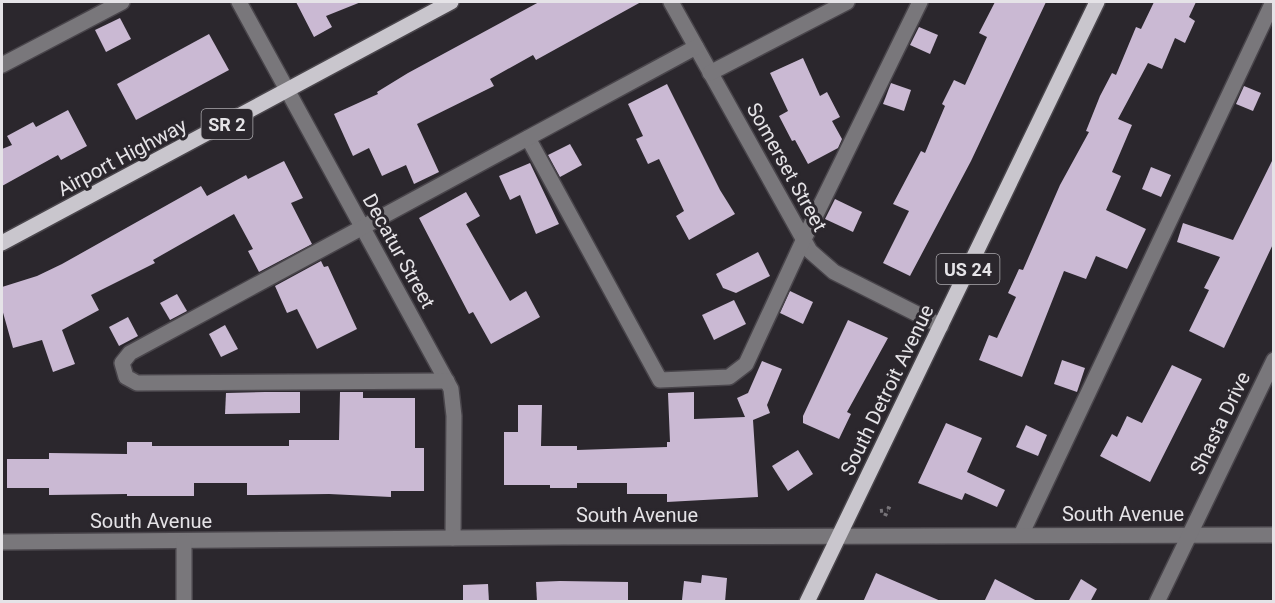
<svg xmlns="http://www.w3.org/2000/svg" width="1275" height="603" viewBox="0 0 1275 603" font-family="Roboto,sans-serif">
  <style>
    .building { fill: #cab9d3 }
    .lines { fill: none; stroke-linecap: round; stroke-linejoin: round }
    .minor-casing { stroke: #49454b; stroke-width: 18 }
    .major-casing { stroke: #49454b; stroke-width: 18 }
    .path { stroke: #777479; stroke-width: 4; stroke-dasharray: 3 4.5; stroke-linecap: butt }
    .minor { stroke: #79777b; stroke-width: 15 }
    .major { stroke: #c9c6cd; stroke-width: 15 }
    .labels { text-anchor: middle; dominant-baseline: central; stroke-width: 6; stroke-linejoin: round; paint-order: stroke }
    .shield { fill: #2b272d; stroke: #adabaf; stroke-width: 1.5 }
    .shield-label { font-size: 18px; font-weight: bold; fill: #e5e3e7 }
    .street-label { font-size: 20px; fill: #e5e3e7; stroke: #2b272d }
  </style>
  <rect width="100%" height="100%" fill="#2b272d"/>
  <g class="building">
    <path d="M296,2H361L326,16L332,27L314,37Z"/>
    <path d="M539,2H641L536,60L533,55L490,79L494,86L417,124L439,172L414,184L406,165L382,176L369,148L353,156L334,114L378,94L377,92L408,73Z"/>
    <path d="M995,2H1046L971,161L910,276L883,263L909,211L893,204L921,151L925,153L945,106L942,104L954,80L965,85L987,37L979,33Z"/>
    <path d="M1154,2H1196L1189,17L1195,21L1185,43L1175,38L1162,69L1148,63L1118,119L1132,125L1112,172L1121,176L1106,210L1146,229L1127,269L1096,256L1086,279L1064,271L1022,377L979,360L989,335L997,338L1016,297L1008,293L1019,269L1023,270L1060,185L1089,132L1086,131L1100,96L1112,73L1116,75L1136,27L1141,29Z"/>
    <path d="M120,18L131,39L106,52L95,30Z"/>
    <path d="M919,27L938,35L930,54L910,45Z"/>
    <path d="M209,34L229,70L136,120L117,84Z"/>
    <path d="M803,58L820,96L827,92L840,117L832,121L842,139L838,148L808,164L795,140L792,141L779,116L788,111L770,73Z"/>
    <path d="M891,83L911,90L904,111L883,104Z"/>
    <path d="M667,84L720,190L735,214L689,240L676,216L684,211L659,159L648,164L636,139L643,136L628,104Z"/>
    <path d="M1244,86L1261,93L1253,111L1236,104Z"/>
    <path d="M68,110L87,146L61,160L58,155L2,186V149L12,145L7,136L33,122L36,127Z"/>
    <path d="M570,144L582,165L560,177L548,155Z"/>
    <path d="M1274,157V242L1224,348L1189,331L1209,290L1204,288L1220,257L1177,242L1183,223L1233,240Z"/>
    <path d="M284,161L303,198L291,203L312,244L259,272L248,251L253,249L234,214L153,260L155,263L91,295L99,310L62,330L75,364L53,372L42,340L13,348L2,309V287L37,276L62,264L201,186L207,196L246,175L248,179Z"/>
    <path d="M530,163L559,224L536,234L520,195L510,200L499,176Z"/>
    <path d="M1151,167L1171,175L1161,197L1142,189Z"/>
    <path d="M466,192L480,216L466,224L510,301L526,291L540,317L491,344L473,312L469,314L419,218Z"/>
    <path d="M835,199L862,212L853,232L825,219Z"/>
    <path d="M758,252L770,276L736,293L723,288L716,274Z"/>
    <path d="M321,261L324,267L328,266L357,329L317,349L297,309L287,313L275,286Z"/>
    <path d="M790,291L813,302L803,324L780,313Z"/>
    <path d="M177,294L187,311L170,320L160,303Z"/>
    <path d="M734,300L746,324L714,340L702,315Z"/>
    <path d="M128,317L138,336L119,346L109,327Z"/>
    <path d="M848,320L888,338L847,412L851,414L839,439L803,423V416Z"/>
    <path d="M225,325L238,349L221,357L209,334Z"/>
    <path d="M1062,360L1085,368L1077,392L1054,384Z"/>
    <path d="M762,361L782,369L767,405L770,413L753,420L758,497L667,502V494H627V483H577V488H550V485H504V432H518V405H542L541,446H577V450L667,447V442H670L668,393L694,392V419L745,417L737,398L748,393Z"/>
    <path d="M1172,365L1202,379L1150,482L1100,456L1112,434L1117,437L1127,416L1142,423Z"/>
    <path d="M265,392H300V413L225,414L226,393Z"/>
    <path d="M340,392H363V398H415V448H424V491H391V497L329,494L247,495V483H194V496H127V494L49,495V488H7V459H49V453L127,454V442H152V446H289V440H339Z"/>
    <path d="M946,423L982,438L967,472L1005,490L997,507L965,493L962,500L918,483Z"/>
    <path d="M1026,425L1047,435L1038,456L1016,447Z"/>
    <path d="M798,450L813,474L788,491L772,466Z"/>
    <path d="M876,573L943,602H863Z"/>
    <path d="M702,575L727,578L725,602L682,600L684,581L701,583Z"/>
    <path d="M995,579L1039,602H984Z"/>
    <path d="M1081,579L1097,589L1090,602H1068Z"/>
    <path d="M560,581L628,582V602H537L536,582Z"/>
    <path d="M488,584L489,602H463V585Z"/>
  </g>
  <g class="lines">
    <defs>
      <g id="minor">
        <path d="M239,2L451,389L454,416L453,538"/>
        <path d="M671,2L810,251L834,272L941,326"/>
        <path d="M2,65L122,2"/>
        <path d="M710,73L847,2"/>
        <path d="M528,138L660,380L729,377L746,364L803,241L920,2"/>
        <path d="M447,381L137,383L126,377L122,363L130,353L696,47"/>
        <path d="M1021,535L1273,2"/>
        <path d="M2,542L564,537L1274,535"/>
        <path d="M184,542V602"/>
        <path d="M1157,602L1274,360"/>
      </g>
      <g id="major">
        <path d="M2,243L451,2"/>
        <path d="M807,602L1097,2"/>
      </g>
    </defs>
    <use href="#minor" class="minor-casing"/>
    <use href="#major" class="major-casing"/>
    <g class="path">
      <path d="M880,511L888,510"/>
      <path d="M885,516L891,503"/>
    </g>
    <use href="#minor" class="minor"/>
    <use href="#major" class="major"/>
  </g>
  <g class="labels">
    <g class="shield">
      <rect x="201.5" y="109" width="51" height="30" rx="4.5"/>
      <rect x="936.5" y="254" width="63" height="30" rx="4.5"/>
    </g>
    <g class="shield-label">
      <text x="227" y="124">SR 2</text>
      <text x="968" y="269">US 24</text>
    </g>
    <g class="street-label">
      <text transform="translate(122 157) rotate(-28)">Airport Highway</text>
      <text transform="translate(787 167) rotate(61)">Somerset Street</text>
      <text transform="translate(399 251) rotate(61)">Decatur Street</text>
      <text transform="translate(887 390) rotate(-64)">South Detroit Avenue</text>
      <text transform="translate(1220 423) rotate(-64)">Shasta Drive</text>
      <text x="1123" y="514">South Avenue</text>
      <text x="637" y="515">South Avenue</text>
      <text x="151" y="521">South Avenue</text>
    </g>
  </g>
  <rect width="1275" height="603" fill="none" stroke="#e5e3e7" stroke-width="6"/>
</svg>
